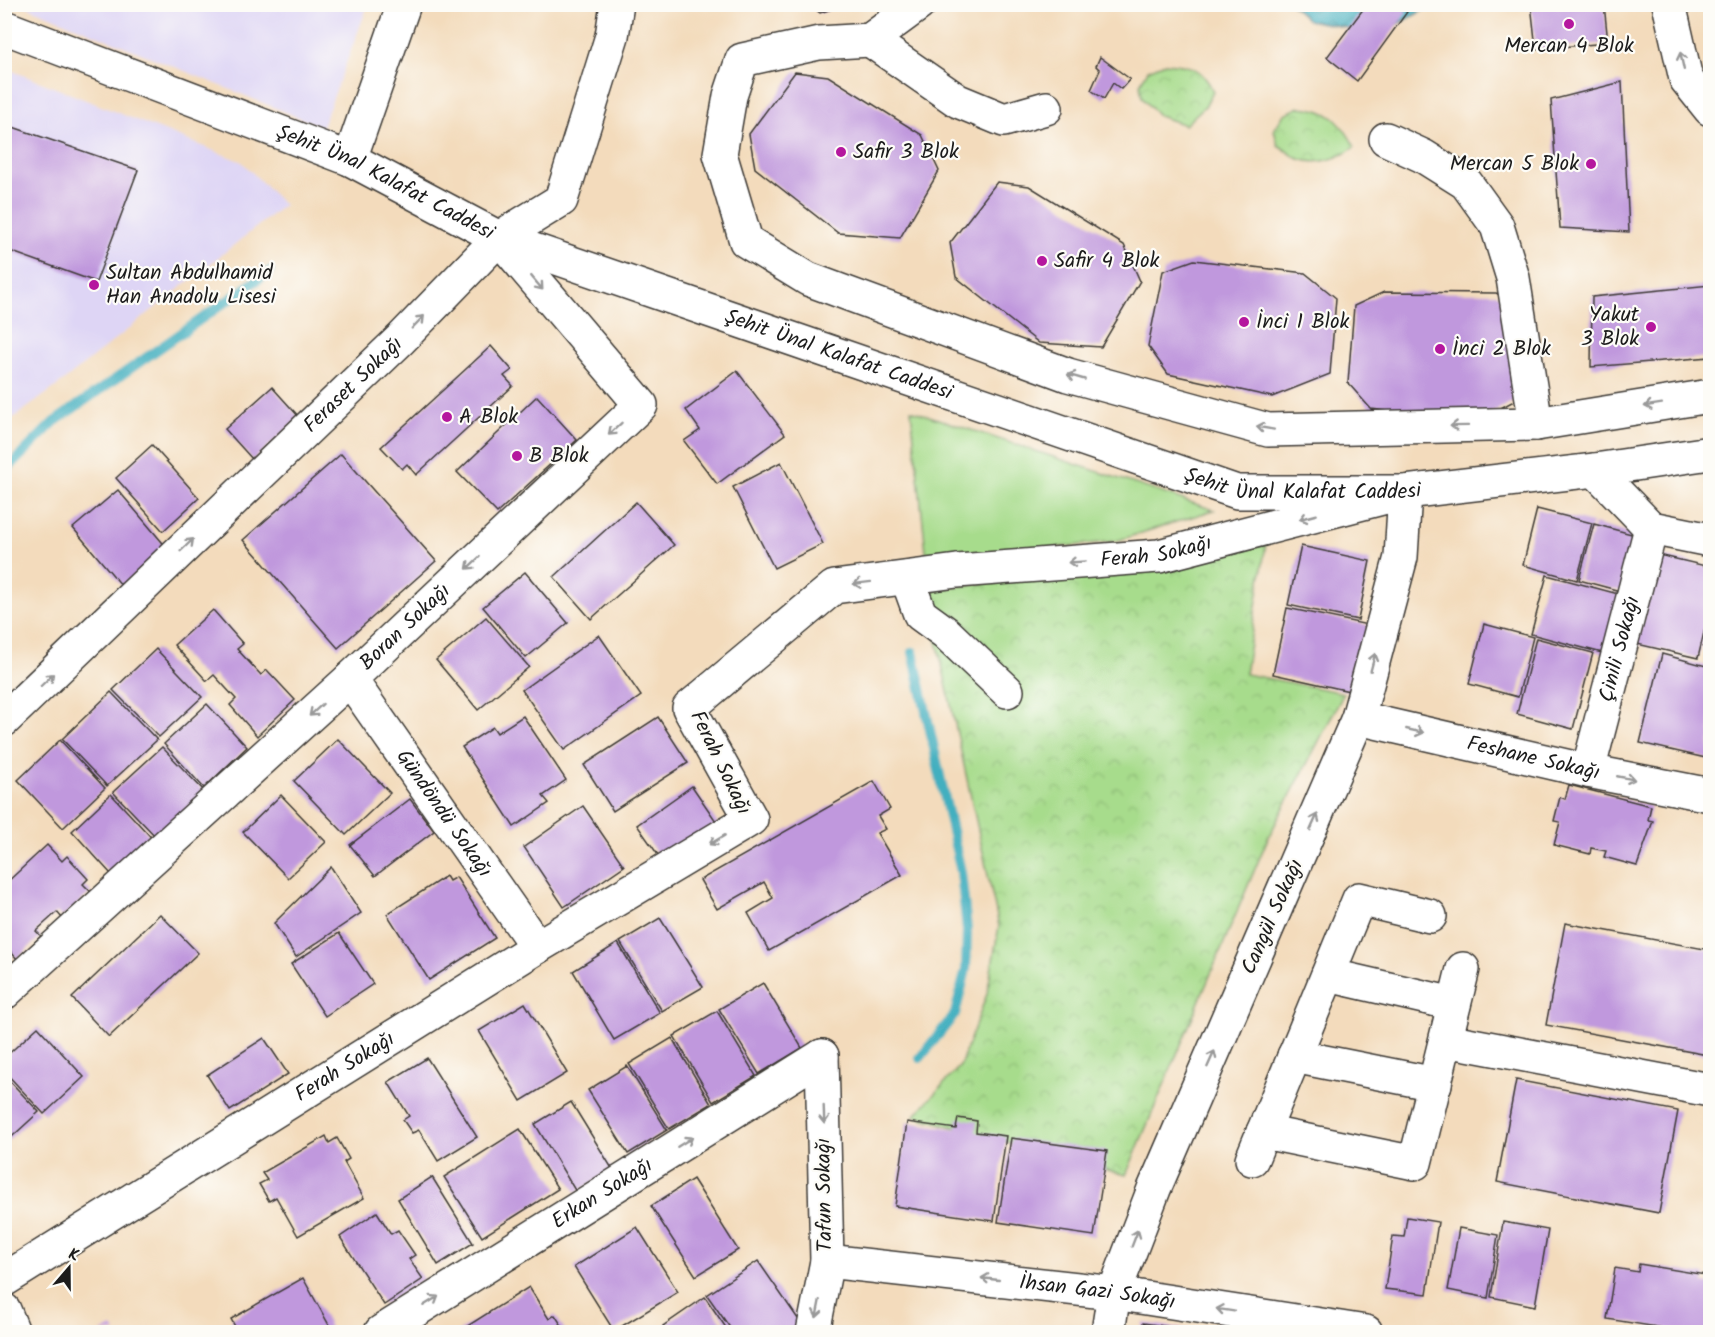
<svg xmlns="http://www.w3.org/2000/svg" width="1715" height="1337" viewBox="0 0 1715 1337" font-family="Kalam,sans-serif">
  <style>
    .built { fill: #ded5f5 }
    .grass { fill: #a7dc8c; stroke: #627c54; stroke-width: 1.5 }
    .park { fill: url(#park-crowns); stroke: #627c54; stroke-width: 1.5 }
    .water { fill: url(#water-waves); stroke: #2f666e; stroke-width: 1.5 }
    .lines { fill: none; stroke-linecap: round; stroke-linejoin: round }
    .stream { stroke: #42afbf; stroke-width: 10 }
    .building { fill: #c098dd }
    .minor-casing { stroke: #3c3934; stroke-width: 36 }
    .minor { stroke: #fff; stroke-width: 33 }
    .oneway { stroke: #999 }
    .poi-dot { fill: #b5179e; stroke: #fdfcf7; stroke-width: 2 }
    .labels { text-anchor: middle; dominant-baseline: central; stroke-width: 4.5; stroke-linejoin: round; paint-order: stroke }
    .poi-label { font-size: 21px; fill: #1c1c1c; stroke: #fdfcf7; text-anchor: start }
    .street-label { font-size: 21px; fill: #1c1c1c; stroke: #fdfcf7 }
  </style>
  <defs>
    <pattern id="park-crowns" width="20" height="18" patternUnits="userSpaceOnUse" patternTransform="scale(1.5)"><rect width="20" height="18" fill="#a7dc8c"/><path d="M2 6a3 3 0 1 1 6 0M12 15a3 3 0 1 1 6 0" fill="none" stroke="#8fbc78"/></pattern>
    <pattern id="water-waves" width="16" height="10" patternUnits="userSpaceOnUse" patternTransform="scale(1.5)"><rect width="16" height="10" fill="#42afbf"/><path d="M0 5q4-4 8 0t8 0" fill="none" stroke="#368e9a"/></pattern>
  </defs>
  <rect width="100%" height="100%" fill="#fdfcf7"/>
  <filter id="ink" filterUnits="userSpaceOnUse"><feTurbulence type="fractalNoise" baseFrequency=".0167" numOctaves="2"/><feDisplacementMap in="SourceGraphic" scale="12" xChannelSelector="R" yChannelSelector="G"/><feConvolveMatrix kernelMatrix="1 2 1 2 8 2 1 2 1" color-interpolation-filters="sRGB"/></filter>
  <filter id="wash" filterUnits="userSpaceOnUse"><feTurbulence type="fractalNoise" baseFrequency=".008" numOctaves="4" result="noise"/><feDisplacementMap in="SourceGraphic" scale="24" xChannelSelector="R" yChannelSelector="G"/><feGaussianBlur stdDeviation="1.35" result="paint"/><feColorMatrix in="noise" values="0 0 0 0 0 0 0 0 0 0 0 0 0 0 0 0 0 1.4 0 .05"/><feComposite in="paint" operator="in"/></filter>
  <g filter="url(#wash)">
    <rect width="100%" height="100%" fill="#f3dbbc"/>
    <g class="built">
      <path d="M23,5H368L322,127Z"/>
      <path d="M5,68L242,162L284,205L57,386L5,424L4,367L10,368L4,366Z"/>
    </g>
    <path class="grass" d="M911,410L1214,510L1116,541L927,561Z"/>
    <g class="park">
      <path d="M1165,63C1190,65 1202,67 1213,91L1206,105L1185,125L1159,116L1142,98L1140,84L1148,70Z"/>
      <path d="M1300,107C1330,109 1341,121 1355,147C1340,158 1318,166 1299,159C1292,156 1285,149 1278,145L1274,130L1284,114Z"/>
      <path d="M1266,544L1245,674L1344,693L1268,838L1126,1175L914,1116L960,1066L987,994L999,926L926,591Z"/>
    </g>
    <path class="water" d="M1292,5H1433L1380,34L1308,20Z"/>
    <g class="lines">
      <g class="stream">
        <path d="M4,472L54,422L270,271"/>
        <path d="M913,652L961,872L967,930L966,969L955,1014L920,1058"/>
      </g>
    </g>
    <g id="blocks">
      <g class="building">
        <path d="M808,4H843L844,5L820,13Z"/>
        <path d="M1367,4H1396L1407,12L1357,81L1327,57Z"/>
        <path d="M1531,4H1604L1608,43L1536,49Z"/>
        <path d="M1100,57L1130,79L1121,89L1113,83L1104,99L1091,90L1100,70L1096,66Z"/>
        <path d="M795,72L828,76L922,135L939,171L900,238L838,233L755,168L749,134Z"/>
        <path d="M1622,82L1629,232L1560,228L1551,100Z"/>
        <path d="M4,124L138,170L96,282L4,249Z"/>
        <path d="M997,182L1029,186L1124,245L1140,281L1101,347L1039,343L956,277L950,243Z"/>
        <path d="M1194,260L1305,273L1336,298L1330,374L1272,397L1168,374L1148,346L1163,271Z"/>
        <path d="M1710,285V357L1591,367L1592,297Z"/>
        <path d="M1384,292L1496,293L1529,315L1531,392L1476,421L1371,409L1348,383L1354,306Z"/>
        <path d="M491,346L512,370L504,376L513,386L416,475L407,464L402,469L381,447Z"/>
        <path d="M737,371L785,434L717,484L684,441L700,430L686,410Z"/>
        <path d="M272,387L300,418L253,460L225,429Z"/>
        <path d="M537,396L577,440L497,513L457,472Z"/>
        <path d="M152,445L199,498L163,531L116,478Z"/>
        <path d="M341,454L436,561L338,648L243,540Z"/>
        <path d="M781,462L823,544L774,568L733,487Z"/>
        <path d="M118,490L167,548L122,586L73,528Z"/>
        <path d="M636,502L674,545L591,619L554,577Z"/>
        <path d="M1537,509L1592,523L1577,580L1523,565Z"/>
        <path d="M1594,524L1639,536L1624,592L1579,580Z"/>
        <path d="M1301,546L1370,561L1358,620L1288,605Z"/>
        <path d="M1659,555L1710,567V607L1698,658L1637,644Z"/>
        <path d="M525,572L568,623L526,658L483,607Z"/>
        <path d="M1547,575L1622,595L1606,654L1531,634Z"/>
        <path d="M1287,608L1368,625L1354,692L1273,674Z"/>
        <path d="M213,610L243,644L237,649L261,675L267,670L295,700L257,736L230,705L236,699L214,675L207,681L174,645Z"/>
        <path d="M486,617L529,667L478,710L436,660Z"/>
        <path d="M1484,624L1533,637L1518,697L1469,684Z"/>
        <path d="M1710,626V649L1704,648Z"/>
        <path d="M599,635L641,696L564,750L522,690Z"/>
        <path d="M1536,638L1593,653L1573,729L1517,714Z"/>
        <path d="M156,649L202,697L159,737L113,690Z"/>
        <path d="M1662,654L1710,667V759L1640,743Z"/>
        <path d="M111,692L157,740L107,786L62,739Z"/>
        <path d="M207,704L247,747L204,788L164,744Z"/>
        <path d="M523,716L566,780L543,796L549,803L514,827L462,747L493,727L497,733Z"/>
        <path d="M658,717L688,763L613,811L584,765Z"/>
        <path d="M338,739L390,793L346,835L294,781Z"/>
        <path d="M60,740L105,788L63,828L18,780Z"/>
        <path d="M162,747L207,794L158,839L113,792Z"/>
        <path d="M874,781L890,809L878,816L886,829L877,833L902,875L769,951L748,913L773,898L764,882L717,909L700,880Z"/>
        <path d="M1569,785L1651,806L1648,820L1653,821L1637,866L1604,857L1606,851L1591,848L1590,854L1554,845L1560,822L1554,821L1560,797L1565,799Z"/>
        <path d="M692,786L718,824L663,862L637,825Z"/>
        <path d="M111,794L161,848L121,885L72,831Z"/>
        <path d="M281,795L326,842L288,878L243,832Z"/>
        <path d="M410,799L434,831L375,876L350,845Z"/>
        <path d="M583,806L624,866L564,907L524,847Z"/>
        <path d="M47,845L62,861L67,856L88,879L83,884L91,892L62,918L57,912L36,931L41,936L17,959L11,952L7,958L4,956V885Z"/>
        <path d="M331,867L361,913L296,957L274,923Z"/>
        <path d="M446,876L449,881L456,877L495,938L429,980L387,914Z"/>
        <path d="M160,914L198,953L109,1037L72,998Z"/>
        <path d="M660,918L703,987L662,1011L620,942Z"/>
        <path d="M1565,923L1710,950V1042L1708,1055L1546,1025Z"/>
        <path d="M339,933L373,984L325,1016L291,964Z"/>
        <path d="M618,943L660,1013L614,1040L573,971Z"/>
        <path d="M763,983L802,1048L759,1074L719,1009Z"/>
        <path d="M525,1003L567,1073L521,1101L479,1031Z"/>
        <path d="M717,1011L756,1076L713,1102L674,1036Z"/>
        <path d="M38,1027L84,1077L44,1114L4,1071V1058Z"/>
        <path d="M264,1038L288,1074L230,1111L207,1075Z"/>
        <path d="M672,1038L711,1104L669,1129L629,1064Z"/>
        <path d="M427,1058L477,1137L438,1161L419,1130L412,1133L403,1120L409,1116L388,1082Z"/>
        <path d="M627,1066L667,1130L628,1154L588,1090Z"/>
        <path d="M4,1075L39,1112L4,1144Z"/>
        <path d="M1516,1080L1678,1111L1659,1213L1497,1182Z"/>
        <path d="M571,1102L613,1170L576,1192L535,1124Z"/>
        <path d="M958,1118L977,1121L976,1132L1006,1136L994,1221L895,1206L907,1122L956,1129Z"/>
        <path d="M520,1129L558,1189L482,1237L444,1177Z"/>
        <path d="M326,1136L329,1143L337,1138L349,1159L344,1162L364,1198L298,1236L276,1197L269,1201L259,1184L267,1180L262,1173Z"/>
        <path d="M1011,1138L1107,1151L1094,1236L998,1222Z"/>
        <path d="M432,1177L473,1243L438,1265L398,1199Z"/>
        <path d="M693,1179L738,1250L696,1276L651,1206Z"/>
        <path d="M377,1212L391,1234L398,1230L415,1255L409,1259L423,1279L384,1305L340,1237Z"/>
        <path d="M1407,1217L1438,1222L1427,1294L1385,1289L1393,1236L1404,1237Z"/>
        <path d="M1503,1222L1548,1230L1535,1306L1491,1297Z"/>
        <path d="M637,1227L678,1292L614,1331L574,1267Z"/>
        <path d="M1459,1228L1498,1235L1488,1298L1448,1290Z"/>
        <path d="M758,1261L805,1329L799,1332H733L707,1295Z"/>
        <path d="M1639,1264L1706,1275L1704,1283L1710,1284V1332H1688L1607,1319L1615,1268L1638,1272Z"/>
        <path d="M303,1278L330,1327L320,1332H238L231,1319Z"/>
        <path d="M529,1287L549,1319L555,1315L566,1332H458Z"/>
        <path d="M705,1297L729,1332H668L663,1326Z"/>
        <path d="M1143,1323L1198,1331V1332H1141Z"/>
        <path d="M113,1327L116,1332H101Z"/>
      </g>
    </g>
  </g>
  <g filter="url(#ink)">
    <use href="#blocks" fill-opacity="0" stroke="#3c3934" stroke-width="1.5"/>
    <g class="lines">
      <defs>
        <g id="minor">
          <path d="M919,4L870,40L819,43L742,60L730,96L720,154L746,241L808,279L1068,375L1268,430L1536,424L1710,396"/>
          <path d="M1669,4L1686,79L1710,109"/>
          <path id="s1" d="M4,27L350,159L499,238L1237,492H1405L1595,470L1710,453"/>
          <path d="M870,40L958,101L1004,120L1046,108"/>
          <path d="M1386,139L1423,156L1466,183L1497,226L1513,278L1536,424"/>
          <path d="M350,159L404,4"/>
          <path d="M1595,470L1651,528"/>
          <path d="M1651,528L1710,540"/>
          <path d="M907,578L920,614L946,633L1007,691"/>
          <path id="s2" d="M350,679L537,947"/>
          <path id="s3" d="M1358,718L1588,771L1710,795"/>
          <path id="s4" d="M4,720L401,339L499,238L561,200L612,36L617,4"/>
          <path id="s5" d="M1588,771L1651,528"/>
          <path d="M1328,975L1454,1004"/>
          <path id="s6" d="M4,993L350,679L641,405L501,240"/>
          <path d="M1446,1040L1710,1090"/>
          <path d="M1294,1056L1435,1084"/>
          <path d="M1263,1132L1415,1163L1463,969"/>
          <path d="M1252,1159L1359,899L1430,916"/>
          <path id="s7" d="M827,1261L1114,1293L1366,1332"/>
          <path id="s8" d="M4,1280L537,947L751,819L689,708L834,587L957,571L1159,556L1405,492L1401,557L1358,718L1154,1189L1114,1293L1108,1332"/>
          <path d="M4,1310L13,1332"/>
          <path id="s9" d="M381,1332L822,1056"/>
          <path d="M813,1332L827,1261L822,1056"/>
        </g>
      </defs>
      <use href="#minor" class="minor-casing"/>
      <use href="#minor" class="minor"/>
    </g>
    <defs><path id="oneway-shaft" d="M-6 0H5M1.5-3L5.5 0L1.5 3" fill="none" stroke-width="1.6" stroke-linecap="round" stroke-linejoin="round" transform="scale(1.5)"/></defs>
    <g class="oneway">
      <use href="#oneway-shaft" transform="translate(1682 61) rotate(-102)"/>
      <use href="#oneway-shaft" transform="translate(537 283) rotate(50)"/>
      <use href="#oneway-shaft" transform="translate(418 322) rotate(-46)"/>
      <use href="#oneway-shaft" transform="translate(1076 377) rotate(-164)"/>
      <use href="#oneway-shaft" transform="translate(1653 405) rotate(171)"/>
      <use href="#oneway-shaft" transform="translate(1459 426) rotate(179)"/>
      <use href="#oneway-shaft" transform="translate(1265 428) rotate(-170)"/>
      <use href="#oneway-shaft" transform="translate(615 429) rotate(137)"/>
      <use href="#oneway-shaft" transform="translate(1308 517) rotate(165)"/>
      <use href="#oneway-shaft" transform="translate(187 545) rotate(-44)"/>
      <use href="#oneway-shaft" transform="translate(1077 562) rotate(176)"/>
      <use href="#oneway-shaft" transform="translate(473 563) rotate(137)"/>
      <use href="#oneway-shaft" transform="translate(862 583) rotate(173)"/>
      <use href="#oneway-shaft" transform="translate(1373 662) rotate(-75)"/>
      <use href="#oneway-shaft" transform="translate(47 680) rotate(-44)"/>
      <use href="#oneway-shaft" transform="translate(316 710) rotate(138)"/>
      <use href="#oneway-shaft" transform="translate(1415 731) rotate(13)"/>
      <use href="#oneway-shaft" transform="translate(1626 778) rotate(11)"/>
      <use href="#oneway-shaft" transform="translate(1314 822) rotate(-66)"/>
      <use href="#oneway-shaft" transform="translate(717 840) rotate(149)"/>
      <use href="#oneway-shaft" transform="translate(1211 1059) rotate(-66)"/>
      <use href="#oneway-shaft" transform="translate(824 1115) rotate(88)"/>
      <use href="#oneway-shaft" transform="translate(685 1142) rotate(-32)"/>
      <use href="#oneway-shaft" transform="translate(1135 1238) rotate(-69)"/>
      <use href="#oneway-shaft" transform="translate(990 1279) rotate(-174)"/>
      <use href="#oneway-shaft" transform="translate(431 1301) rotate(-32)"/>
      <use href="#oneway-shaft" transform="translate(818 1309) rotate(101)"/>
      <use href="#oneway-shaft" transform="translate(1225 1310) rotate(-171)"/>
    </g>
  </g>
  <g class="poi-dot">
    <circle cx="1569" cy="24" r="6"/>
    <circle cx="841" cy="152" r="6"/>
    <circle cx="1591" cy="164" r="6"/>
    <circle cx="1042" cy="261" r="6"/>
    <circle cx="94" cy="285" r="6"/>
    <circle cx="1244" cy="322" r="6"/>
    <circle cx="1651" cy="327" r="6"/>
    <circle cx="1440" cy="349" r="6"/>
    <circle cx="447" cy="417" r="6"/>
    <circle cx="517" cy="456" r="6"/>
  </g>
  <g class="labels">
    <g class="poi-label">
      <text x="1569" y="46" text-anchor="middle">Mercan 4 Blok</text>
      <text x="853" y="152">Safir 3 Blok</text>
      <text x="1579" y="164" text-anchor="end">Mercan 5 Blok</text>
      <text x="1054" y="261">Safir 4 Blok</text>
      <text x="106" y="273">Sultan Abdulhamid<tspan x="106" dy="24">Han Anadolu Lisesi</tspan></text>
      <text x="1639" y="315" text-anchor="end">Yakut<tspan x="1639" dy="24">3 Blok</tspan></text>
      <text x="1256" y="322">İnci 1 Blok</text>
      <text x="1452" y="349">İnci 2 Blok</text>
      <text x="459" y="417">A Blok</text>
      <text x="529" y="456">B Blok</text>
    </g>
    <g class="street-label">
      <text stroke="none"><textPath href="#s1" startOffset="412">Şehit Ünal Kalafat Caddesi</textPath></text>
      <text stroke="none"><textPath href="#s1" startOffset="898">Şehit Ünal Kalafat Caddesi</textPath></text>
      <text stroke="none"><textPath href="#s4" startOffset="484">Feraset Sokağı</textPath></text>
      <text stroke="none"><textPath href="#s1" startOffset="1384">Şehit Ünal Kalafat Caddesi</textPath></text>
      <text stroke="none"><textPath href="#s8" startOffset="1518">Ferah Sokağı</textPath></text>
      <text stroke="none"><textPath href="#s6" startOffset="543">Boran Sokağı</textPath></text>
      <text stroke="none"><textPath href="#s5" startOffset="126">Çinili Sokağı</textPath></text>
      <text stroke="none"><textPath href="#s3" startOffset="180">Feshane Sokağı</textPath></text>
      <text transform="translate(720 763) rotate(64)">Ferah Sokağı</text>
      <text stroke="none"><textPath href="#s2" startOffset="164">Gündöndü Sokağı</textPath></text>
      <text transform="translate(1273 917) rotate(-66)">Cangül Sokağı</text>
      <text stroke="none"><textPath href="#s8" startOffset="402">Ferah Sokağı</textPath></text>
      <text stroke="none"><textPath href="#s9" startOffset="261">Erkan Sokağı</textPath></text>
      <text transform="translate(825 1195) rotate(-91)">Tafun Sokağı</text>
      <text stroke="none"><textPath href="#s7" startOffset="272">İhsan Gazi Sokağı</textPath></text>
    </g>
  </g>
  <rect width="1715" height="1337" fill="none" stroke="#fdfcf7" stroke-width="24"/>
  <g transform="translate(69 1268) rotate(20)" stroke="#fdfcf7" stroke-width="4.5" paint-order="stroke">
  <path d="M0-4.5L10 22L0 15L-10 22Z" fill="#1c1c1c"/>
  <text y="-9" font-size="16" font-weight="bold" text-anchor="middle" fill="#1c1c1c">K</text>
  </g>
</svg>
